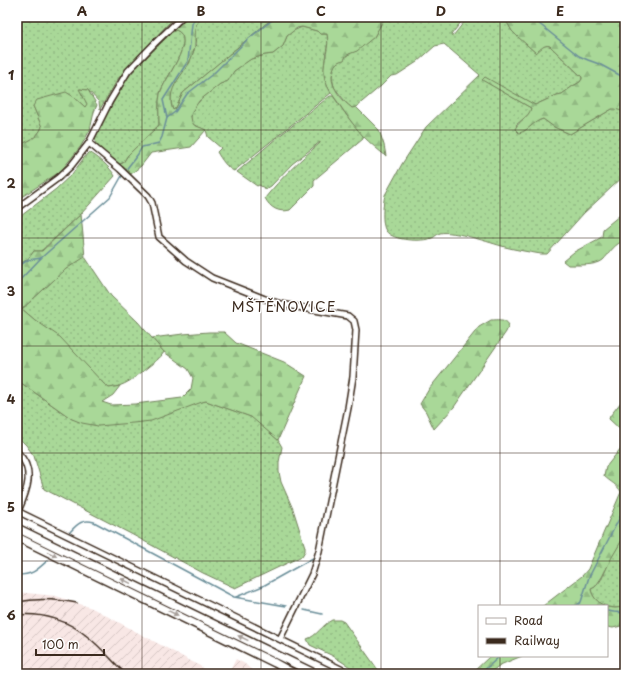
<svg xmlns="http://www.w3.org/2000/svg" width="642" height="691" viewBox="0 0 642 691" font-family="'Playpen Sans',sans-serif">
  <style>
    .industrial { fill: url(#industrial-furrows) }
    .grass { fill: url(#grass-dots); stroke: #72815b }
    .forest { fill: url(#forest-firs); stroke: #72815b }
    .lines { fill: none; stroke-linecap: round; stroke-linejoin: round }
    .stream { stroke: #6a8e99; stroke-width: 1.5 }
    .tertiary-casing { stroke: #3b2a1e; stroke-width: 8 }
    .trunk-casing { stroke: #3b2a1e; stroke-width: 10 }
    .tertiary { stroke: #fff; stroke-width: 5 }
    .trunk { stroke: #fff; stroke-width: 7 }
    .rail { stroke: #3b2a1e; stroke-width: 1.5 }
    .oneway { fill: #a79f9a }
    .grid { fill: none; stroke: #3b2a1e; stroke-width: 1; stroke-opacity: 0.55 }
    .labels { text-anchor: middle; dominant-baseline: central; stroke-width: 3; stroke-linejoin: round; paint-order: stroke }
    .quarter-label { font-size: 14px; letter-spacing: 1px; fill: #3b2a1e; stroke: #fff }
    .neatline { fill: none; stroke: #3b2a1e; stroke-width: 1.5 }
    .grid-label { font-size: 13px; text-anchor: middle; font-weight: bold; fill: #3b2a1e }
  </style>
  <defs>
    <pattern id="industrial-furrows" width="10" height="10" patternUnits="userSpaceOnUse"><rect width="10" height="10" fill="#f8e7e5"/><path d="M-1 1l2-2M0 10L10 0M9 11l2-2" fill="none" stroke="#d6c6c4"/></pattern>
    <pattern id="grass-dots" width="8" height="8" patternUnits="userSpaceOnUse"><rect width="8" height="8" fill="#a9d898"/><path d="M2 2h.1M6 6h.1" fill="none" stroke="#92ba83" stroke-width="1.8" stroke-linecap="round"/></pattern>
    <pattern id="forest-firs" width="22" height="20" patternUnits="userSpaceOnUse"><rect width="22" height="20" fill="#a9d898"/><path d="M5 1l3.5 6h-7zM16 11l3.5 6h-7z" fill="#92ba83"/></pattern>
  </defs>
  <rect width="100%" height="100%" fill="#fff"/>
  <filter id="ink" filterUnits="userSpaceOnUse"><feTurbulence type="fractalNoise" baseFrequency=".025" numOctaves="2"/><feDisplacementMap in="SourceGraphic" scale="8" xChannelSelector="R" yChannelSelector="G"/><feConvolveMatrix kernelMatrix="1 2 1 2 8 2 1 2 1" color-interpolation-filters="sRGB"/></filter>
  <g filter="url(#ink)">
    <g class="industrial">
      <path d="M17,592L56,596L92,608L200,666L211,674H17Z"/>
      <path d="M236,659L245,664L256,674H228Z"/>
    </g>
    <g class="grass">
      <path d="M17,17H176L169,23L131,63L118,79L100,109L99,102L88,90L80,89L88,104L85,107L74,97L33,106L42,127C37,139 28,141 17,146Z"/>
      <path d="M201,17H274L183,93L176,108L173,110L172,107L171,100V93L176,81L189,64L196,44L194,30L197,23Z"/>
      <path d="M385,17H465L451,35L453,36L468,17H504L512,31L536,53C541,48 544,44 550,46L582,77V79L580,82L573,86L562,94L557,95L535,105L483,80L531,108L530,113L516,125L523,132L535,122L543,119L554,127L570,134L612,109L615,108L625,112V175L584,213L547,254H541C529,252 517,250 505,247C491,243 453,230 440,233C437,234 435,237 432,238C422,242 393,241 386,231C381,224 383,203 385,195L402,164L426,127L480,75L444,44L435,46L417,62L397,75L391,76L381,86L356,107L352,108L347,104L334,87L332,77L334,65L349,54L352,52L374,37Z"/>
      <path d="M302,27L317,31L320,34H327C329,41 327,46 326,53C323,69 323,79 331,93L234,171C227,168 221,159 217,152L221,148L208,137L206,130C202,128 197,127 194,125C192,123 192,122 191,119C189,105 211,92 220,84L223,83L234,71L246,62L251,59L265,55L273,54L283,46L287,36L293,31Z"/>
      <path d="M176,30C198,39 163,80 160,93C158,103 159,115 159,125L128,155L123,163L120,164L103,151L96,144L95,139L96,135L106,115L127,79L135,69L172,32Z"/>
      <path d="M330,96H333L350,120L363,135V139L314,180V186L290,210C279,213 270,208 265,198C280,179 301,159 320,143V142L292,164L271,186L266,189L259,185L257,186L237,172L278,137Z"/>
      <path d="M89,152C98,157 110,167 115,176L81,214L41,251H34L28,259L17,266V219L56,189L72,174L87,154Z"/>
      <path d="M83,256L85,257L111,296L138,322L164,352C160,359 154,362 148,367C136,377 124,387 109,388L104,384L35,320L22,309L66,269Z"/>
      <path d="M17,380L72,419L206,401L254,418L278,440L282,447L279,462V472L281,482L293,509L305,547V551L302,556L235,588L203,573L131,534L44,489L34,456L26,445L17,436Z"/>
      <path d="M625,535V607L615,608L607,607V606C599,605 592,597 591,589C602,585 606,568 611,557C615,550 620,543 625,535Z"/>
      <path d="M332,620H340L344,622L381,674H361L333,656L310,645L307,639C317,636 322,625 332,620Z"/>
    </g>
    <g class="forest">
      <path d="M187,17H201C189,32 199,37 193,53C192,57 190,61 188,64C182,76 172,84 171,98C171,102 171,106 173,110L176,108L183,93L274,17H385L374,37L357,51L349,54L346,56L344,60C338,61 335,63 333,70C333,72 332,74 332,76C331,88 343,101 352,108L356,107L379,130L384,145L386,156C378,150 370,143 363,136C353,125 345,113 337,101C331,93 325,84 324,74C323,60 330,47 327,34H320L317,31L302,27L297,28L287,36L283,46L273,54L265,55L251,59L234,71L228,81L220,84L199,101L193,110L191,117L192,122L194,125L206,130L191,147L151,153L141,166L131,174L128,173L120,164L123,163L128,155L159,125C159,115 158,103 160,94C163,80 198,39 176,30L172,32Z"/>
      <path d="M504,17H625V112L615,109H612L570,134L554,127L543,119C534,121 528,131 519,133L515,129C519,120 529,118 531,108L482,80L485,77L535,105L557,95L562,94L573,86L580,82L582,79V77L550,46C544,44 541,49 536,53L518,37L512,31Z"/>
      <path d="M79,89L88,90L97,105L94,112L90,130L81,146L61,171L17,200V146C28,141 37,139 42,127L33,106L37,100L66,92L74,97L85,107L87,104Z"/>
      <path d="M625,211V243L621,242C612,247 610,253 603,260C596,266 577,265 568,265L563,261L574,252L602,237L603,229Z"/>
      <path d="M81,214L85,257L66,269L22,309L35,320L60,337L104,384L109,388L120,386L113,395L102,402L111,405L135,404L182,398L191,389L193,378L188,369L164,352L152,338L183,334L209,332H224L236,343L284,362L306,376L278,440L251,417L206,401L202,402L151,421L133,423L98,426L82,423L72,419L17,380V266L28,259L34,251H42Z"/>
      <path d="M491,320C498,320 505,318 509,325L506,332L454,407L434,429L426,412L420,404L429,389L479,327Z"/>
      <path d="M625,397V535L612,557L602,577L595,587L591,589C592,597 598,602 604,606H543L582,576L588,569L621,492C618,485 610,482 604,476L606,467L621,448L625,439L624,433L609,419L610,416Z"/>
      <path d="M607,607L615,608L625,607V625L613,628L607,627Z"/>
      <path d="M490,656H522L500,665L488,674H471Z"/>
    </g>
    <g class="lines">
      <g class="stream">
        <path d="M532,17L537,22L579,56L588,60L599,64L625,78"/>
        <path d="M167,118L175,112L187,94L214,73L248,39L276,17"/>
        <path d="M125,171L138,154L142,147L159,143L162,137L167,118L163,100L188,61L192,24L195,17"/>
        <path d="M17,267L28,260L41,258"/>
        <path d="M17,283L41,258L110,197L123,174"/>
        <path d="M70,532C78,523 83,519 94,522L234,597L286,606"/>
        <path d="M17,575C33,575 37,570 48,560"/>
        <path d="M236,597L263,586L313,558"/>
        <path d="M577,605L581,602L589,577L620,517L625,510"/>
        <path d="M572,606H580"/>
        <path d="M304,610L322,614"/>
        <path d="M607,611L614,612L625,613"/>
        <path d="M480,674L500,656"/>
      </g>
      <defs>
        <g id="tertiary">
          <path d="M89,143L120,169L148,196L152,203L159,237L186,261L212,278L265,299L281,304L348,316L354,321L356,330L353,377L348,408L319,551L312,574L280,639"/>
          <path d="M17,208L58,178L71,166L89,143L110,101L128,71L155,43L182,17"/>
          <path d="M17,452C36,470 27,491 18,511"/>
          <path d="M17,511L351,674"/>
        </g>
        <g id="trunk">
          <path d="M17,528L316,674"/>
          <path d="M17,537L275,663L295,674"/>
        </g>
      </defs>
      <use href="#tertiary" class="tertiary-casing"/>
      <use href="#trunk" class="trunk-casing"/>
      <use href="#tertiary" class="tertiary"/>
      <use href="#trunk" class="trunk"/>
      <g class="rail">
        <path d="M17,602C37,598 57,599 77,603"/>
        <path d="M17,615C43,612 69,621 88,637C102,648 113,662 126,674"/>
      </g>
    </g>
    <defs><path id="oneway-solid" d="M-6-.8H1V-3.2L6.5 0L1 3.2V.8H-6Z"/></defs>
    <g class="oneway">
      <use href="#oneway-solid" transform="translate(52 554) rotate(26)"/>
      <use href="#oneway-solid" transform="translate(126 581) rotate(-154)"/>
      <use href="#oneway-solid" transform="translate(173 613) rotate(26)"/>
      <use href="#oneway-solid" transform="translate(243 638) rotate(-154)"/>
    </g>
  </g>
  <path class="grid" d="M142,17V674M261,17V674M381,17V674M500,17V606M17,130H625M17,238H625M17,346H625M17,453H625M17,561H625M500,656V674"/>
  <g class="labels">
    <g class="quarter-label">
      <text x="284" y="306">MŠTĚNOVICE</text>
    </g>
  </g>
  <rect width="642" height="691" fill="none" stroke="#fff" stroke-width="44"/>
  <rect x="478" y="605" width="130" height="52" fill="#ffffff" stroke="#b1aaa5"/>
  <rect x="486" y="618" width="20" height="6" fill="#ffffff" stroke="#b1aaa5"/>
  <text x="514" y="625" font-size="12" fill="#3b2a1e">Road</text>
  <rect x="486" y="638" width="20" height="6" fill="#3b2a1e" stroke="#b1aaa5"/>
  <text x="514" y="645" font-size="12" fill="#3b2a1e">Railway</text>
  <path d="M36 649v6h68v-6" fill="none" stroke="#3b2a1e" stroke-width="2"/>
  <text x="42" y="649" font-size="12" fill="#3b2a1e" stroke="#ffffff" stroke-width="3" paint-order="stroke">100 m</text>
  <rect x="22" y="22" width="598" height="647" class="neatline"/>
  <g class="grid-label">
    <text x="82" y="16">A</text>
    <text x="201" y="16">B</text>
    <text x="321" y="16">C</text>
    <text x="441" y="16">D</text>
    <text x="560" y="16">E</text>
    <text x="11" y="80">1</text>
    <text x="11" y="188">2</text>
    <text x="11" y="296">3</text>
    <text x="11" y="404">4</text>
    <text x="11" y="512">5</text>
    <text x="11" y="620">6</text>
  </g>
</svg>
